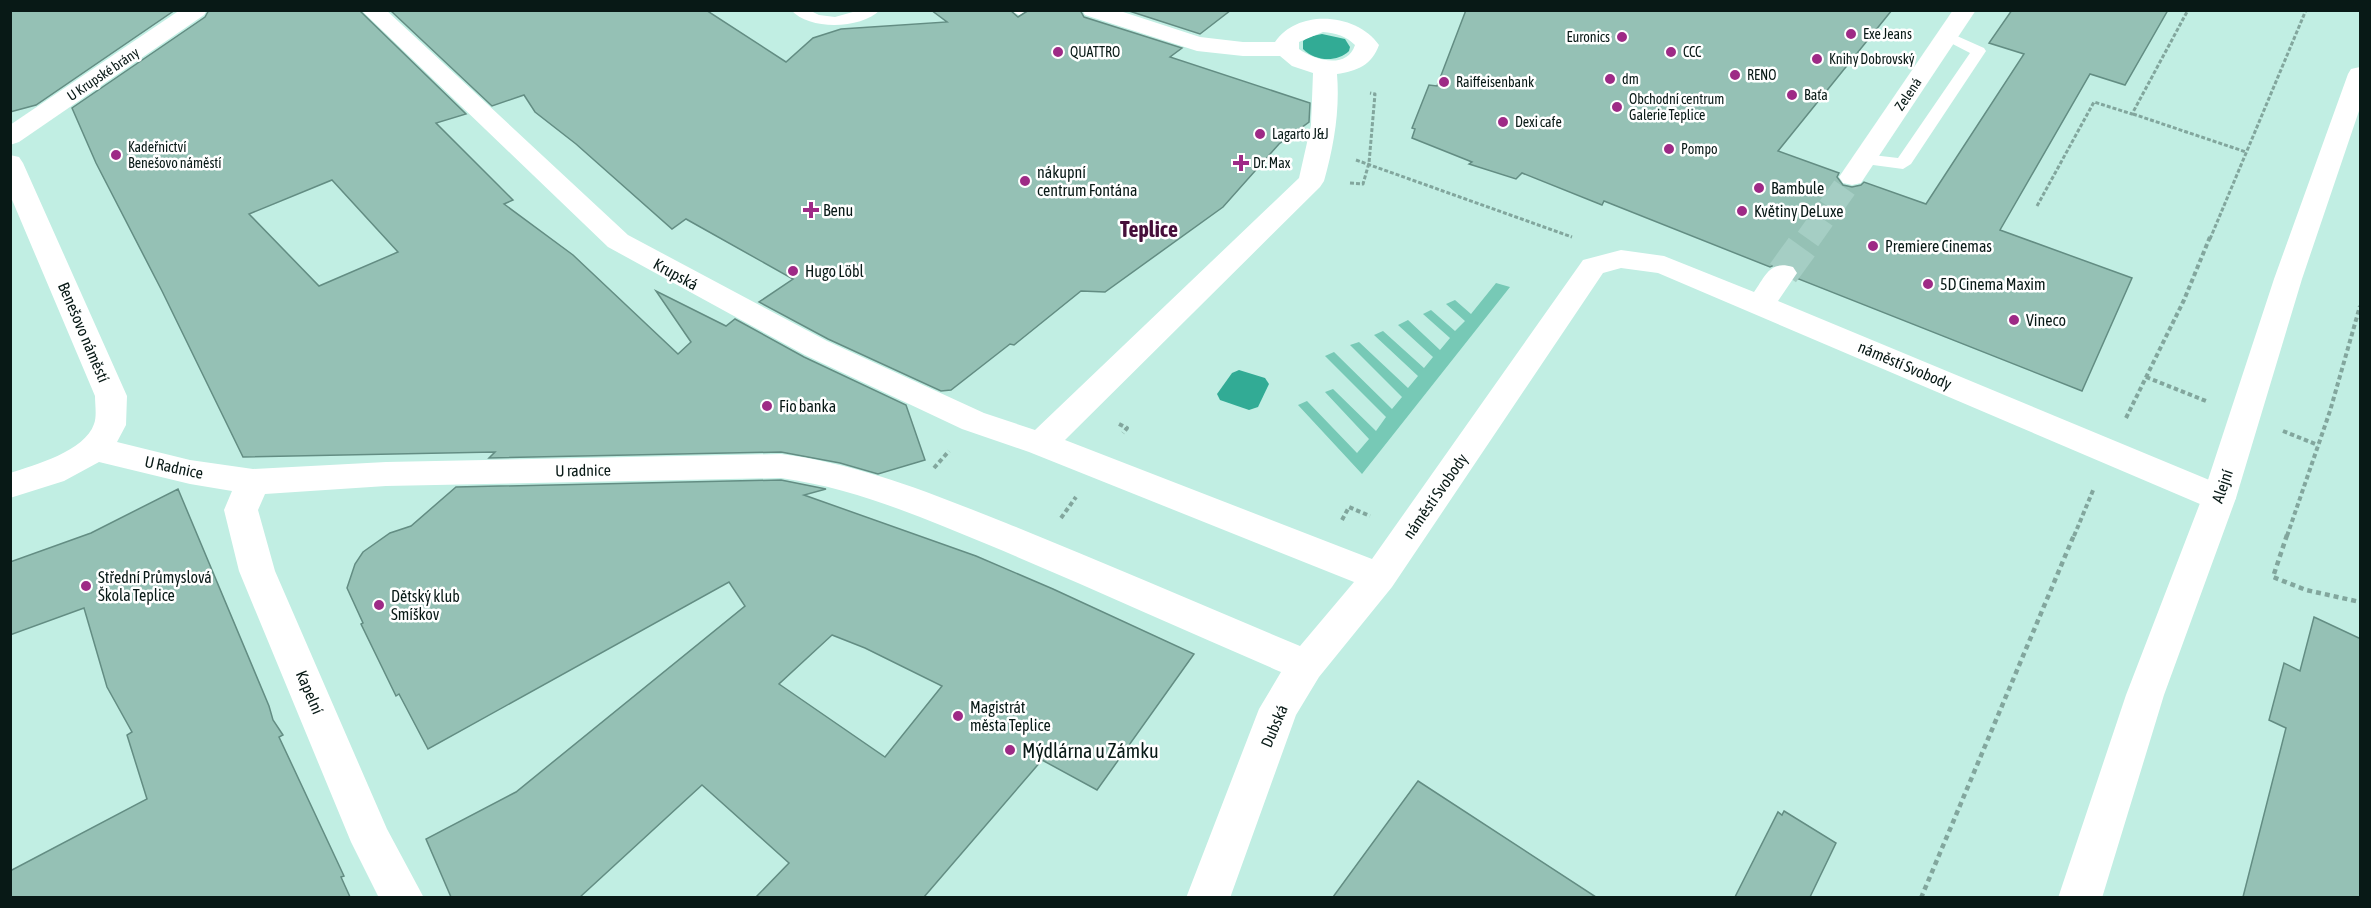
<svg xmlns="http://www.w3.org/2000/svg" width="2371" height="908" font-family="'Asap Condensed',sans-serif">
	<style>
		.green { fill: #77c9b6 }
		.water { fill: #32ab95 }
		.building { fill: #95c1b5; stroke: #638d83; stroke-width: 1.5; fill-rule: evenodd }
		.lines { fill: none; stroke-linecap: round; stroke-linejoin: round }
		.street-tunnel-far1 { stroke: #a5cec4; stroke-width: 25; stroke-dasharray: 25 13; stroke-linecap: butt }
		.street-tunnel { stroke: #a5cec4; stroke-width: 32; stroke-dasharray: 32 16; stroke-linecap: butt }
		.path-far2 { stroke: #82a69d; stroke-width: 3; stroke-dasharray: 4 2; stroke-linecap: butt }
		.path-far1 { stroke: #82a69d; stroke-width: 4; stroke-dasharray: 4.5 3; stroke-linecap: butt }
		.path { stroke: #82a69d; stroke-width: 4.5; stroke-dasharray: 5 4; stroke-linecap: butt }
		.lane { fill: #fff; fill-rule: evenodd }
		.street { fill: #fff; fill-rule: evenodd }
		.secondary { fill: #fff; fill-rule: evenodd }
		.poi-dot { fill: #9e2a86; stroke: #fff; stroke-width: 2 }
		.labels { text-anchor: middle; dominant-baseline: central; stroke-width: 5; stroke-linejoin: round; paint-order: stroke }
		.far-poi-label { font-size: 14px; fill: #081916; stroke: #fff; text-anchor: start }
		.far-street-label { font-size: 14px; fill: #081916; stroke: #fff }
		.poi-label { font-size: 16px; fill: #081916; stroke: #fff; text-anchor: start }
		.street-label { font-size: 16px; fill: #081916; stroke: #fff }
		.near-poi-label { font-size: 20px; fill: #081916; stroke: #fff; text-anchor: start }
		.district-label { font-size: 22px; font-weight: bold; fill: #460f3a; stroke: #fff }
	</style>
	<rect width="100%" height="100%" fill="#c1eee3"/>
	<!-- green -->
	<polygon class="green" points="1496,283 1510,287 1362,474 1298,405 1307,401 1357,453 1369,439 1325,392 1333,389 1376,431 1386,417 1325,356 1334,352 1392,409 1402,397 1350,345 1359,342 1408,388 1418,376 1374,335 1383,331 1424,368 1433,357 1398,325 1408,320 1440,350 1450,338 1423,314 1431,310 1455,331 1465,321 1446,304 1455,300 1471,314"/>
	<!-- water -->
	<g class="water">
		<path d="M1322,34L1345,39L1350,47L1349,51C1337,63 1314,61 1303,49V41L1308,37Z"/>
		<polygon points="1239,370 1265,378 1269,384 1258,407 1249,410 1220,400 1217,394 1232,373"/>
	</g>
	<!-- building -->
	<g class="building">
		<polygon points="10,10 175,10 36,105 10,112"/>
		<path d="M209,10H359L466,114L436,123L513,200L504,204L573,255L678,354L691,342L656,291L726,326L735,319L804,357L906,405L925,460L878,474L840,463L781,452L489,458L495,452L243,457L162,291L96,163L72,108L205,17ZM332,180L398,252L319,286L249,214Z"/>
		<polygon points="390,10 706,10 786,62 813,38 841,29 947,22 931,10 1010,10 1018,17 1029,10 1080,10 1084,17 1182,48 1170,57 1310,103 1309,122 1279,144 1223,207 1105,292 1081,291 1014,345 1010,344 951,390 941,391 828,339 759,302 793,279 686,219 672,229 576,144 535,112 524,95 492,106"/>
		<polygon points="1126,10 1231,10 1200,34"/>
		<polygon points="1466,10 1892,10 1778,151 1839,173 1837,177 1843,185 1852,187 1861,185 1864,182 1926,204 2024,54 1989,43 2012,10 2168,10 2125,85 2090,74 2000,230 2132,278 2082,391 1796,278 1799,273 1793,265 1779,263 1770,267 1604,201 1602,205 1522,173 1516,179 1469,164 1472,162 1412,138 1415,129 1412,128 1429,85 1437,86"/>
		<path d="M781,480L826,489L804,495L976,556L1053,589L1194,654L1097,790L1042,760L924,897H756L789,863L702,785L580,897H451L426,839L516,792L745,606L729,582L428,749L399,694L396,696L361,624L363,623L347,588L355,564L363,552L390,533L411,526L456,487ZM832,635L865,648L942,686L885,757L779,684Z"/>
		<polygon points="178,489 269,706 273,720 283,735 279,737 344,876 341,877 350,897 10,897 10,871 147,799 127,735 132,732 107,687 84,608 10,635 10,562 91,533"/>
		<polygon points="2314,617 2361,639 2361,897 2243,897 2286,728 2269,720 2284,663 2300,671"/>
		<polygon points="1418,781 1596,897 1333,897"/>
		<polygon points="1784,811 1836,843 1810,897 1735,897 1778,812 1782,815"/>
	</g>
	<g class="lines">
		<!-- street-tunnel-far1 -->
		<polyline class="street-tunnel-far1" points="1808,239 1852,177"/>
		<!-- street-tunnel -->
		<polyline class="street-tunnel" points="1783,273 1809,237"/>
		<!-- path-far2 -->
		<g class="path-far2">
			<polyline points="2133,114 2246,152"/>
			<polyline points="1356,160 1572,237"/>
			<polyline points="1350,183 1363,184 1369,163 1375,94 1370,93"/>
			<polyline points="2037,206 2094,102 2132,114 2188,10"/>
			<polyline points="2210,239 2306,10"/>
		</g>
		<!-- path-far1 -->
		<g class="path-far1">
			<polyline points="2146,377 2206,401"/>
			<polyline points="2126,418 2184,300 2210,237"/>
			<polyline points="1119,424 1127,428 1123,433"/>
			<polyline points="2283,431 2318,445"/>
			<polyline points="934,468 949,451"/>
			<polyline points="1061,518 1076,497"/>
			<polyline points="1342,520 1349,507 1370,516"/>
			<polyline points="2074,536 2094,488"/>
			<polyline points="2287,536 2330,411 2360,306"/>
		</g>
		<!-- path -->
		<g class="path">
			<polyline points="2287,535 2273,577 2306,590 2360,602"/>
			<polyline points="1921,898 2074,535"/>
		</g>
		<!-- lane -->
		<g class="lane">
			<path d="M791,10H809L819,15L835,17L860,10H880C861,29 810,31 791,10Z"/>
			<polygon points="1027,10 1019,15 1012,11 1012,10"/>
			<polygon points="1948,32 1984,48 1986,51 1911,164 1903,169 1858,163 1856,159 1858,155 1864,154 1898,158 1970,53 1943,39 1941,36 1943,33"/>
		</g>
		<!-- street -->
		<g class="street">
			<polygon points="180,10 207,10 204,15 19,142 10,145 10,125"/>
			<path d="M361,10H386L628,235L827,341L984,413L1035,430L1299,178L1311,125L1313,73L1292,66L1280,56H1243L1197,51L1085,15L1082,10H1117L1200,37L1243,42H1275C1298,8 1357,13 1379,45C1372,65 1357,71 1337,74C1340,110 1334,146 1324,181L1320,187L1065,440L1372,559L1583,260L1621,250L1664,256L1754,292C1766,275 1770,260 1793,267L1797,273L1778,301L2231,489L2236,498L2231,507L2219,511L2207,507L1658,273L1621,268L1603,273L1392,587L1319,677L1296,715L1230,898H1186L1259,709L1281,672C1184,630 1087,586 989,545C921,517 854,488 781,478L386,486L265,494L258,510L275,571L387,829L424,898H379L351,842L239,571L224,510L232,491L190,484L99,462L64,481L10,498V473C35,465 85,451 94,424C97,416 95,405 95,396L10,195V155L19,157L23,163L127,396L126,425L117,442L190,460L253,469L386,462L781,454C860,464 933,494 1006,523C1105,563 1202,605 1300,646L1354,582L1029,452L962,429L805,355L608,247ZM1323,32C1336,33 1346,36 1355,45C1347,70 1314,60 1299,49V42Z"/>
			<polygon points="1953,10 1976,10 1861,183 1852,185 1843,183 1839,177"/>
		</g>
		<!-- secondary -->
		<polygon class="secondary" points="2360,67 2360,108 2302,279 2236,498 2164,695 2102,898 2058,898 2126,695 2202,498 2274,279 2348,74 2351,69"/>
	</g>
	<!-- markers -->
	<g class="poi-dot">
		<circle cx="1851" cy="34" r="6"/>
		<circle cx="1622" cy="37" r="6"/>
		<circle cx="1058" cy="52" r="6"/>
		<circle cx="1671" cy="52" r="6"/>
		<circle cx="1817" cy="59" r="6"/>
		<circle cx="1735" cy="75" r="6"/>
		<circle cx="1610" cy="79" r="6"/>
		<circle cx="1444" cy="82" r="6"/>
		<circle cx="1792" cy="95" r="6"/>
		<circle cx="1617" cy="107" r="6"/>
		<circle cx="1503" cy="122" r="6"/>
		<circle cx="1260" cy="134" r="6"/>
		<circle cx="1669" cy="149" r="6"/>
		<circle cx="116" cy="155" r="6"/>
		<path d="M1238 154h6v6h6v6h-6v6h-6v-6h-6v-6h6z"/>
		<circle cx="1025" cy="181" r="6"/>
		<circle cx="1759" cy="188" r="6"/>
		<path d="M808 201h6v6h6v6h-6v6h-6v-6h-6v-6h6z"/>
		<circle cx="1742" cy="211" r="6"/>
		<circle cx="1873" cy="246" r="6"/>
		<circle cx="793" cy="271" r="6"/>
		<circle cx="1928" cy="284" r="6"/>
		<circle cx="2014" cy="320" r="6"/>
		<circle cx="767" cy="406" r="6"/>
		<circle cx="86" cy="586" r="6"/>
		<circle cx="379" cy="605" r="6"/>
		<circle cx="958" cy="716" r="6"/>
		<circle cx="1010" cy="750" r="6"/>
	</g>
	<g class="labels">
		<!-- far-poi labels -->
		<g class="far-poi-label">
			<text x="1863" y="34">Exe Jeans</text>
			<text x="1610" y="37" text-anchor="end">Euronics</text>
			<text x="1070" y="52">QUATTRO</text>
			<text x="1683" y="52">CCC</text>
			<text x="1829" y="59">Knihy Dobrovský</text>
			<text x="1747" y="75">RENO</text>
			<text x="1622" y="79">dm</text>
			<text x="1456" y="82">Raiffeisenbank</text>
			<text x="1804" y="95">Baťa</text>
			<text x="1629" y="99">Obchodní centrum<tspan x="1629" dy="16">Galerie Teplice</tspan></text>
			<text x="1515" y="122">Dexi cafe</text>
			<text x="1272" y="134">Lagarto J&amp;J</text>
			<text x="128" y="147">Kadeřnictví<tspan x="128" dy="16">Benešovo náměstí</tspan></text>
			<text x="1681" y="149">Pompo</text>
			<text x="1253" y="163">Dr. Max</text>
		</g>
		<!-- far-street labels -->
		<g class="far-street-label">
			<text transform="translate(103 74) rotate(-34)">U Krupské brány</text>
			<text transform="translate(1908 94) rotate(-56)">Zelená</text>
		</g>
		<!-- poi labels -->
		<g class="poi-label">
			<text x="1037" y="172">nákupní<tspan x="1037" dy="18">centrum Fontána</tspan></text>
			<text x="1771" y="188">Bambule</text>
			<text x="823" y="210">Benu</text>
			<text x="1754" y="211">Květiny DeLuxe</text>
			<text x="1885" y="246">Premiere Cinemas</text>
			<text x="805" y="271">Hugo Löbl</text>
			<text x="1940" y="284">5D Cinema Maxim</text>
			<text x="2026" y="320">Vineco</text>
			<text x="779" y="406">Fio banka</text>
			<text x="98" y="577">Střední Průmyslová<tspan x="98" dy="18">Škola Teplice</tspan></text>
			<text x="391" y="596">Dětský klub<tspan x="391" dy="18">Smíškov</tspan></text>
			<text x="970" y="707">Magistrát<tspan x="970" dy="18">města Teplice</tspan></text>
		</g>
		<!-- street labels -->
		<g class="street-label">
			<text transform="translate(676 274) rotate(29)">Krupská</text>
			<text transform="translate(84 332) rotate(67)">Benešovo náměstí</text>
			<text transform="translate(1905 365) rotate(23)">náměstí Svobody</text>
			<text transform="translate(174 467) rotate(12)">U Radnice</text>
			<text transform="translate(583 470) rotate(-1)">U radnice</text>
			<text transform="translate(2222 486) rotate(-71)">Alejní</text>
			<text transform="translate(1435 496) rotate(-55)">náměstí Svobody</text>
			<text transform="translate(310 692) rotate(67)">Kapelní</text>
			<text transform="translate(1274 726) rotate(-67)">Dubská</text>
		</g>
		<!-- near-poi labels -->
		<g class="near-poi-label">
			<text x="1022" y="750">Mýdlárna u Zámku</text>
		</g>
		<!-- district labels -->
		<g class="district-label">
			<text x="1149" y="229">Teplice</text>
		</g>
	</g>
	<!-- border -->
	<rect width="2371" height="908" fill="none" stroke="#081916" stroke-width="24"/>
</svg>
